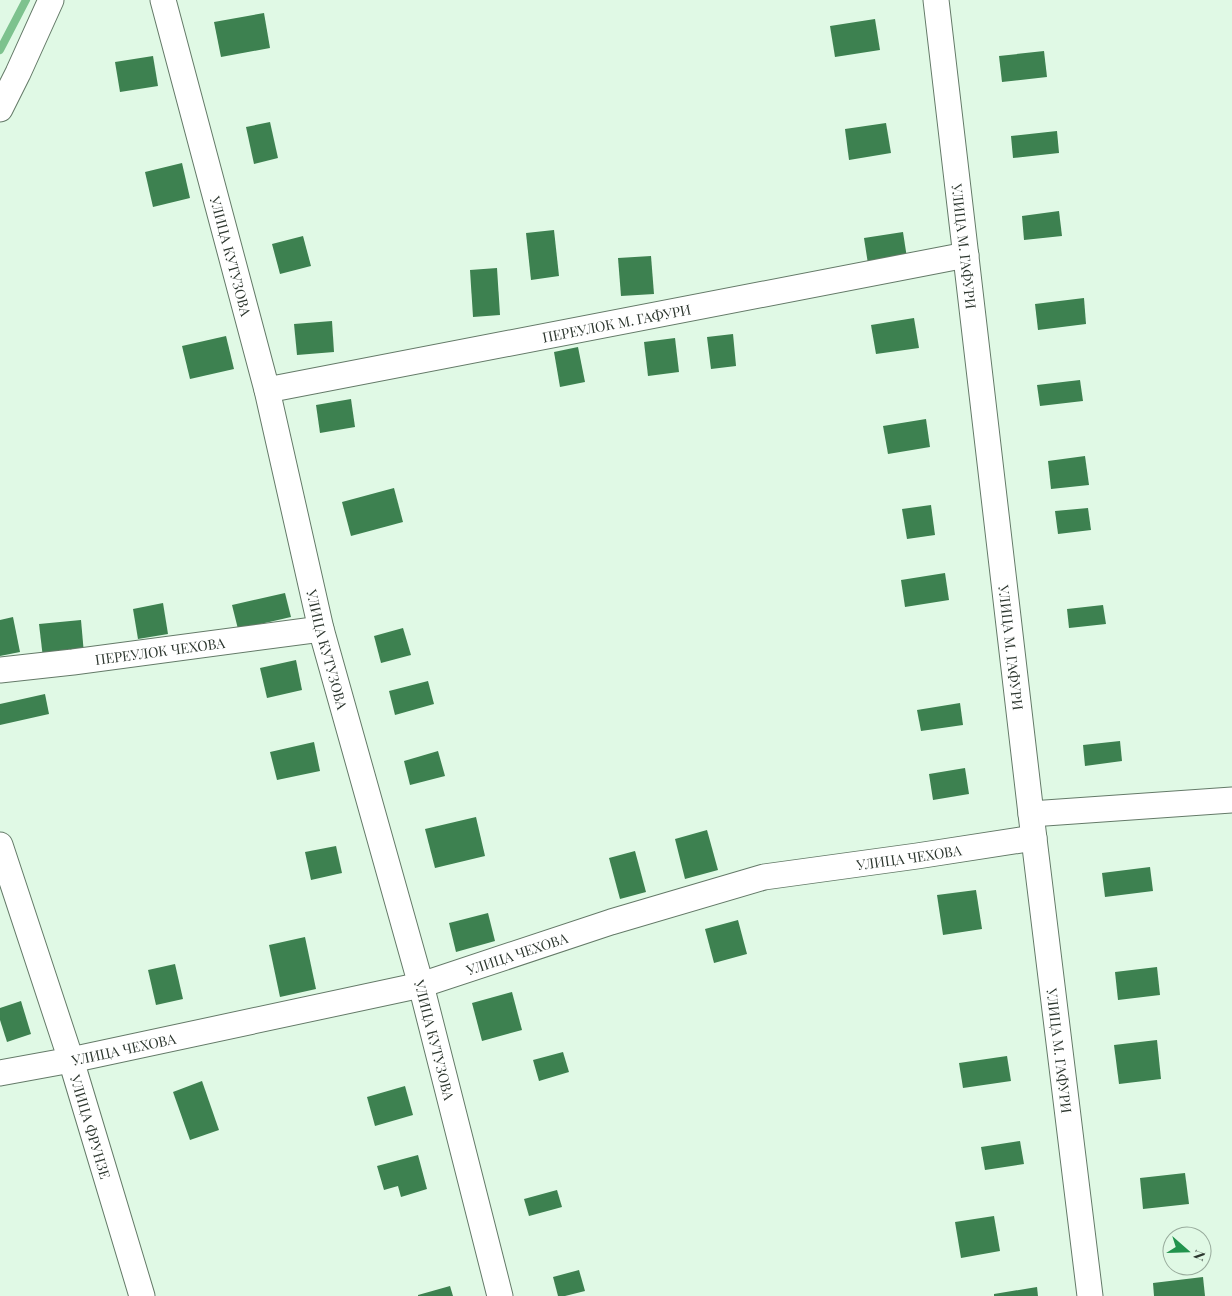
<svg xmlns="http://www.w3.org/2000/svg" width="1232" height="1296" font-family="'Playfair Display',serif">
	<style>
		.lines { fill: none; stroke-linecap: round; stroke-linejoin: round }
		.stream { stroke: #7dc28e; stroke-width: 8 }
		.building { fill: #3d8150 }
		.minor-casing { stroke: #647a68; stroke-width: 27 }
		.minor { stroke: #fff; stroke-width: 25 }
		.labels { text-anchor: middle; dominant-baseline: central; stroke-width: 5; stroke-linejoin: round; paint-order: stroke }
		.street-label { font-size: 14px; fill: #2c362e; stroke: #e0f9e5 }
	</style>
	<rect width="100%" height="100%" fill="#e0f9e5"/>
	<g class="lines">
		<!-- stream -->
		<polyline class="stream" points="0,50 26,0"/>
	</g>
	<!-- building -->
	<g class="building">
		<polygon points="264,13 270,48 221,57 214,22"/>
		<polygon points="875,19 880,50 835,57 830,26"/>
		<polygon points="1044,51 1047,77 1002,82 999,56"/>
		<polygon points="153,56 158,86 120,92 115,62"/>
		<polygon points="270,122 278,158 254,164 246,127"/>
		<polygon points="886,123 891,153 849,160 845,129"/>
		<polygon points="1057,131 1059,153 1013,158 1011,136"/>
		<polygon points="182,163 190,198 153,207 145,172"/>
		<polygon points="1059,211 1062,236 1024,240 1022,216"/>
		<polygon points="554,230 559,276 531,280 526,233"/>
		<polygon points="903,232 907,258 868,264 864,238"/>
		<polygon points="303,236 311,266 280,274 272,244"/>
		<polygon points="651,256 654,294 621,296 618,258"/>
		<polygon points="497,268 500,315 473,317 470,270"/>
		<polygon points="1084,298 1086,324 1038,330 1035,304"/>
		<polygon points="914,318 919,348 876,354 871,325"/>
		<polygon points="332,321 334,352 297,355 294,324"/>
		<polygon points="733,334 736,366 711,369 707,337"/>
		<polygon points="226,336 234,369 190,379 182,346"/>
		<polygon points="675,338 679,372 648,376 644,342"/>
		<polygon points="578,347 585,382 560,387 554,352"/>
		<polygon points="1080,380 1083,401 1040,406 1037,385"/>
		<polygon points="351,399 355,427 320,433 316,405"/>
		<polygon points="926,419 930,447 888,454 883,426"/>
		<polygon points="1085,456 1089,485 1051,489 1048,461"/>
		<polygon points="394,488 403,522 351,536 342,502"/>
		<polygon points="931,505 935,535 907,539 902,509"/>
		<polygon points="1088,508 1091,530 1058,534 1055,511"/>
		<polygon points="945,573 949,600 905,607 901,580"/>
		<polygon points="285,593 291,617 238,629 232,605"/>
		<polygon points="163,603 168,634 138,639 133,609"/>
		<polygon points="1103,605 1106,624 1069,628 1067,609"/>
		<polygon points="13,617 20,652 0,656 0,620"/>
		<polygon points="81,620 84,654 43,658 39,624"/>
		<polygon points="403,628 411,655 381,663 374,636"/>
		<polygon points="296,660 302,690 267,698 260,668"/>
		<polygon points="428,681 434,704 395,715 389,691"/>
		<polygon points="45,694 49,714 0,725 0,704"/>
		<polygon points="960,703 963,725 921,731 917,710"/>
		<polygon points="1120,741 1122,761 1085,766 1083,745"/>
		<polygon points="314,742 320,771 277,780 270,752"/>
		<polygon points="438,751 445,776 410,785 404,761"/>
		<polygon points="965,768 969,794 933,800 929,774"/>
		<polygon points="476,817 485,856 435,868 425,829"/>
		<polygon points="707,830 718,870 685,879 675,839"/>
		<polygon points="336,846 342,873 311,880 305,852"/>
		<polygon points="635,851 646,892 620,899 609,858"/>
		<polygon points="1150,867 1153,891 1105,897 1102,873"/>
		<polygon points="976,890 982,929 943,935 937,895"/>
		<polygon points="488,913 495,941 456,952 449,923"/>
		<polygon points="738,920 747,954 714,963 705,929"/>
		<polygon points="305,937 316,989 280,997 269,945"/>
		<polygon points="175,964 183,999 156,1005 148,970"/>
		<polygon points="1157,967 1160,995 1118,1000 1115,972"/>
		<polygon points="512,992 522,1030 482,1041 472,1003"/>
		<polygon points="21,1001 31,1034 7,1042 0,1020 0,1008"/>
		<polygon points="1157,1040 1161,1079 1119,1084 1114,1045"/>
		<polygon points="563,1052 569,1072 539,1081 533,1060"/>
		<polygon points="1007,1056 1011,1081 963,1088 959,1063"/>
		<polygon points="202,1081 219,1130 190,1140 173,1092"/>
		<polygon points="405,1086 413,1115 375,1126 367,1097"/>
		<polygon points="1020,1141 1024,1164 985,1170 981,1147"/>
		<polygon points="418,1155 427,1189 401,1197 398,1186 384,1190 377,1166"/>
		<polygon points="1185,1173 1189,1204 1143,1209 1140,1178"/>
		<polygon points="557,1190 562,1207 529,1216 524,1199"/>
		<polygon points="994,1216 1000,1251 961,1258 955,1222"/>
		<polygon points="579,1270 585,1291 565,1296 558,1296 553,1277"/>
		<polygon points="1203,1277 1205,1296 1154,1296 1153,1283"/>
		<polygon points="450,1286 453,1296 418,1296 418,1295"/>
		<polygon points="1037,1287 1038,1296 994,1296 994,1294"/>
	</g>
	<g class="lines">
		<!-- minor casing -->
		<g class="minor-casing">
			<g id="minor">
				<path id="s1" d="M163,0L267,390L321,629L421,985L500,1296"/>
				<path id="s2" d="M936,0L1031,814L1090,1296"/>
				<polyline points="0,109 18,73 51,0"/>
				<path id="s3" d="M267,390L966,255"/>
				<path id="s4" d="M0,670L73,662L321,629"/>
				<polyline points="1031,814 1232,800"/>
				<path id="s5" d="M0,845L71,1060L142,1296"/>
				<path id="s6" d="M0,1073L71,1060L421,985L611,922L764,877L917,856L1034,838"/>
			</g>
		</g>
		<!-- minor -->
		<use href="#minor" class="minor"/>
	</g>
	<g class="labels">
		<!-- street labels -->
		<g class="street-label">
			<text stroke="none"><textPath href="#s2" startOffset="248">УЛИЦА М. ГАФУРИ</textPath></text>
			<text stroke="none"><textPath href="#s1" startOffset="265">УЛИЦА КУТУЗОВА</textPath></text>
			<text stroke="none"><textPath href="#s3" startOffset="356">ПЕРЕУЛОК М. ГАФУРИ</textPath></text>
			<text stroke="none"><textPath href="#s2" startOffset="652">УЛИЦА М. ГАФУРИ</textPath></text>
			<text stroke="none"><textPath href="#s1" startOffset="670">УЛИЦА КУТУЗОВА</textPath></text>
			<text stroke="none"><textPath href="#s4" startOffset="161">ПЕРЕУЛОК ЧЕХОВА</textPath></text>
			<text stroke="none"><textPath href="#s6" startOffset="936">УЛИЦА ЧЕХОВА</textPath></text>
			<text stroke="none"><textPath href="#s6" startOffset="531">УЛИЦА ЧЕХОВА</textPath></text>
			<text stroke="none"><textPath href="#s1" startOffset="1075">УЛИЦА КУТУЗОВА</textPath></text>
			<text stroke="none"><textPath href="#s6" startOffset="126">УЛИЦА ЧЕХОВА</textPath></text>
			<text stroke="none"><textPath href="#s2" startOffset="1058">УЛИЦА М. ГАФУРИ</textPath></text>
			<text stroke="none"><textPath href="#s5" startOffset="296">УЛИЦА ФРУНЗЕ</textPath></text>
		</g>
	</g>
	<!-- north arrow -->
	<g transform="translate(1187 1251) rotate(110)"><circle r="24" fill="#e0f9e5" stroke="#98ab9c"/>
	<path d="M0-4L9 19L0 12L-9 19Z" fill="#21934d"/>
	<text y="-8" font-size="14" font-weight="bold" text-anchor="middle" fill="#2c362e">N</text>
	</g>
</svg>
